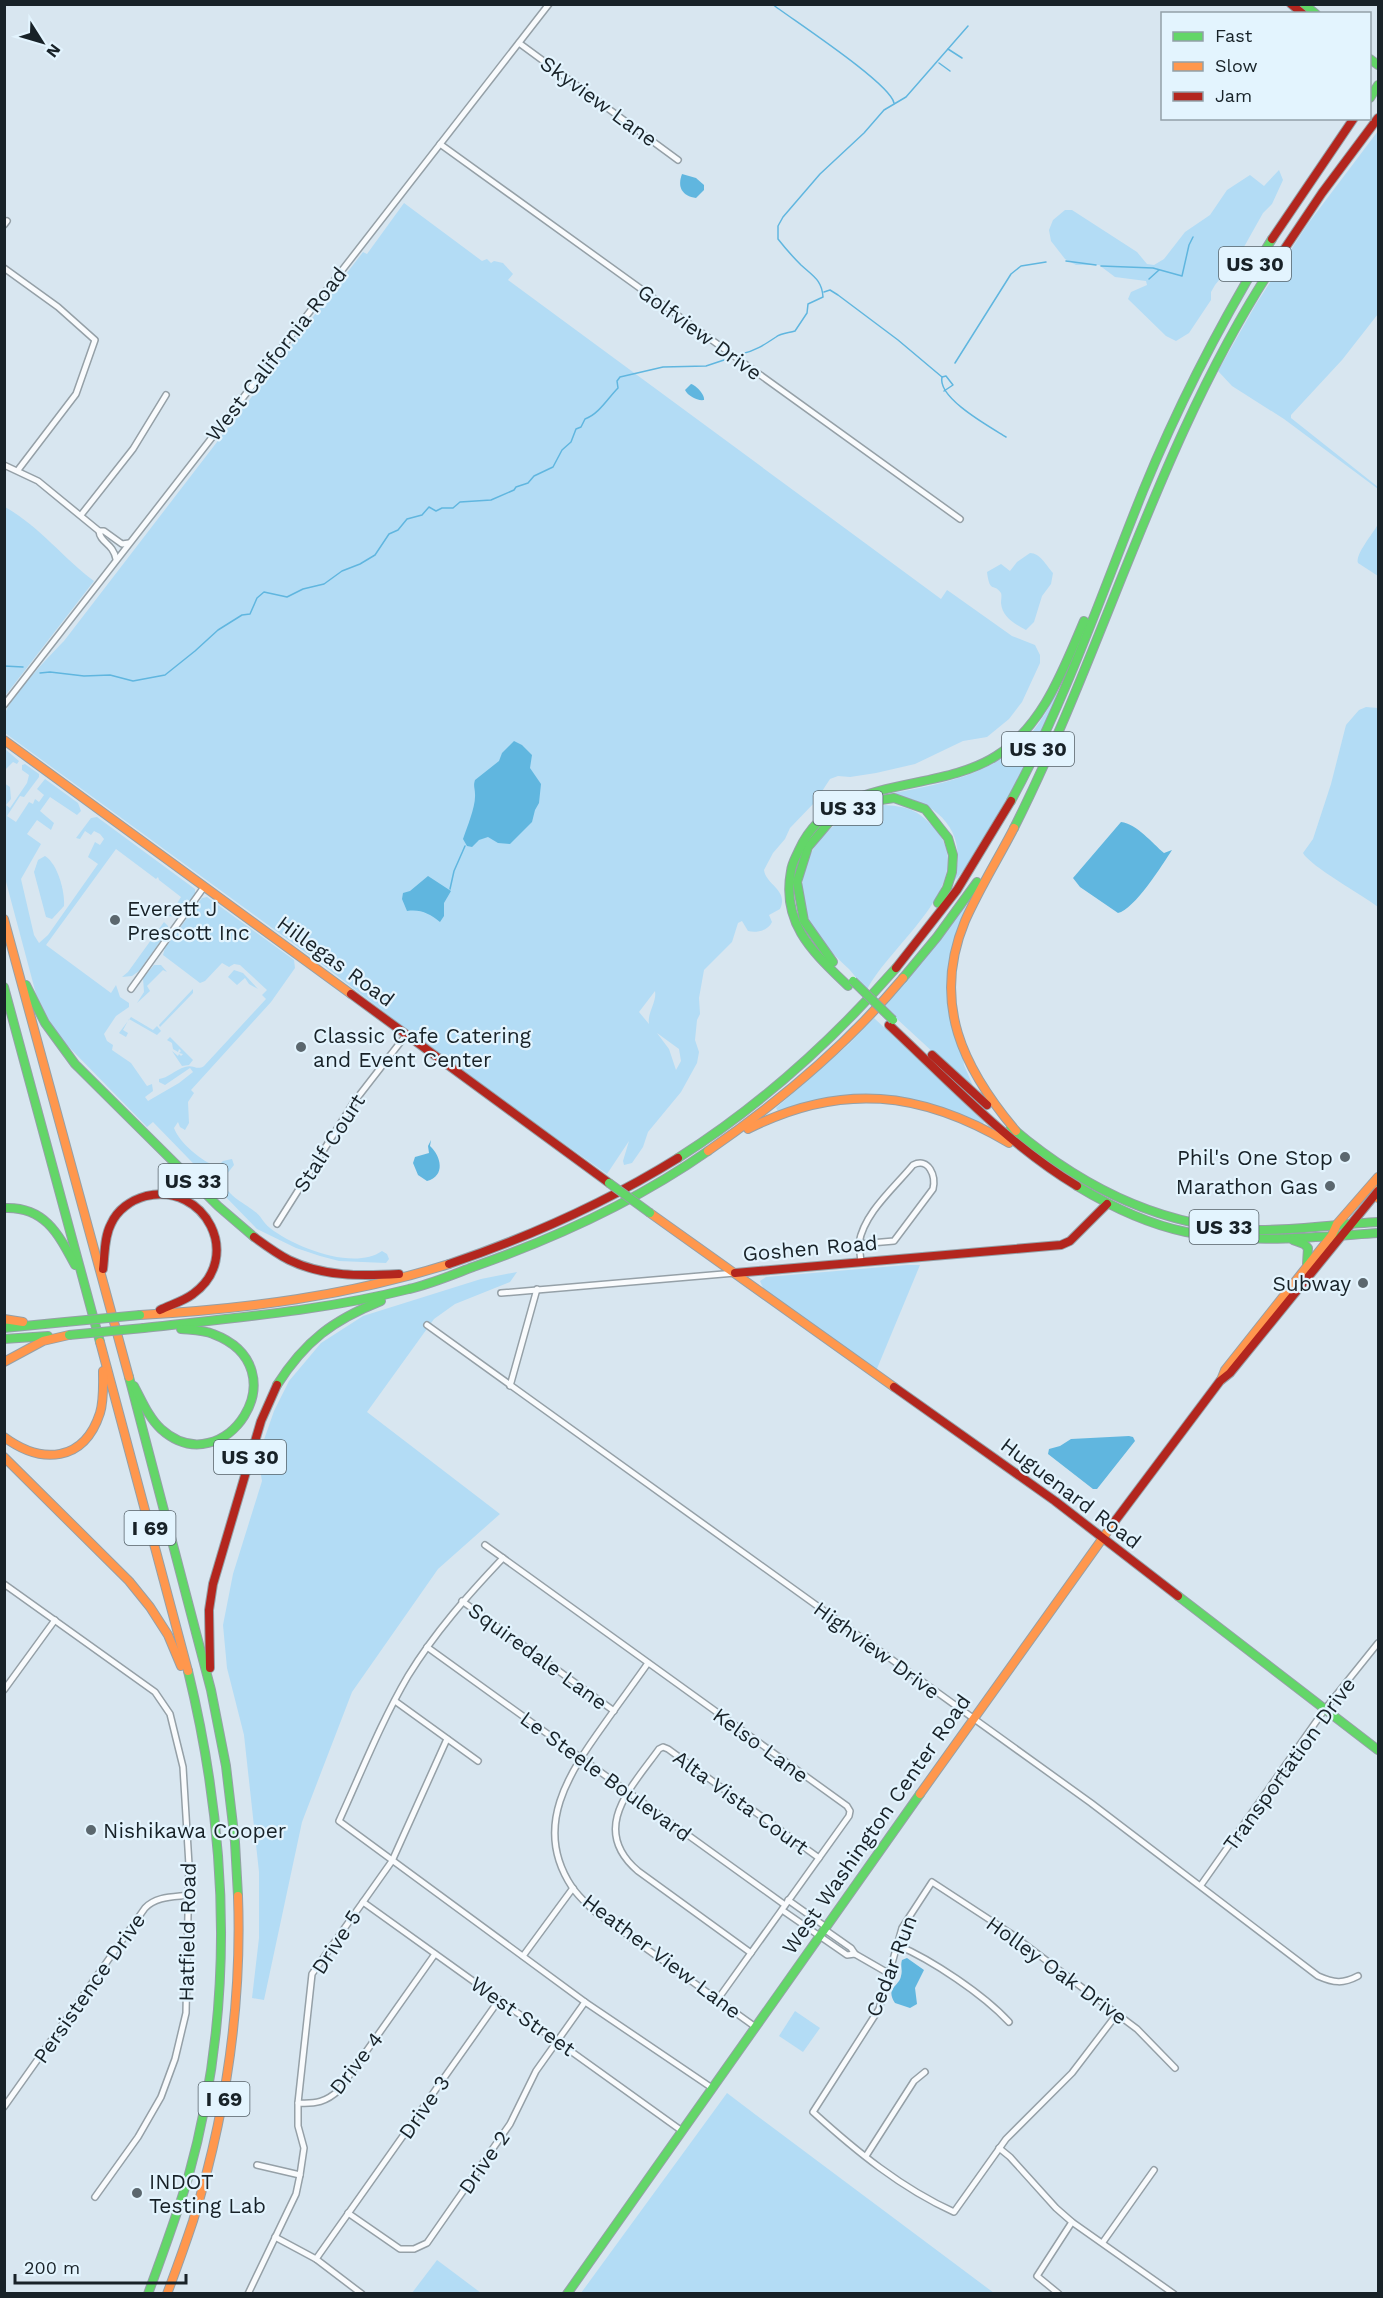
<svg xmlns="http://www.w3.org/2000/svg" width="1383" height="2298" font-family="'Work Sans',sans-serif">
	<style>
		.green { fill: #b3dcf5; fill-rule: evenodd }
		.water { fill: #60b6df }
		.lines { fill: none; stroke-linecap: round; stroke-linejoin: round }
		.stream { stroke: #60b6df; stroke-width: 1.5 }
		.street-casing { stroke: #95a0a7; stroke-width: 8 }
		.fast-casing { stroke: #95a0a7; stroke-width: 10 }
		.slow-casing { stroke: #95a0a7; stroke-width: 10 }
		.jam-casing { stroke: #95a0a7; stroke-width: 10 }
		.street { stroke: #f9fbfd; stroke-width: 5 }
		.fast { stroke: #63d668; stroke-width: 8 }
		.slow { stroke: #ff974d; stroke-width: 8 }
		.jam { stroke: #b3261e; stroke-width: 8 }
		.fast-bridge-casing { stroke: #95a0a7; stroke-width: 10; stroke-linecap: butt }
		.fast-bridge { stroke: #63d668; stroke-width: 8 }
		.poi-dot { fill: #5b676e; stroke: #e3f4fe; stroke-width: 2 }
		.labels { text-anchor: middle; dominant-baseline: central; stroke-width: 4.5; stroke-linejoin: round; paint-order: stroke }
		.shield { fill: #e3f4fe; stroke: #556168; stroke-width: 1.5 }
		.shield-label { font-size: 20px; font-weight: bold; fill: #182228 }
		.street-label { font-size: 21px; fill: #182228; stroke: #e3f4fe }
		.poi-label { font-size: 21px; fill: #182228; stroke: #e3f4fe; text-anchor: start }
	</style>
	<rect width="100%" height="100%" fill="#d8e6f0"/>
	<!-- green -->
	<g class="green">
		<polygon points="1378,131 1378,314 1342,360 1291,415 1291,418 1378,487 1378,489 1284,419 1232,386 1218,371 1256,304 1307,225"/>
		<polygon points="1279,170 1283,180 1272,204 1263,213 1240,254 1215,285 1211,292 1211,300 1189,333 1176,341 1166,336 1128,299 1131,292 1147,285 1146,281 1115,277 1099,265 1076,265 1065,259 1051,241 1049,230 1053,220 1065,210 1072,210 1137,252 1147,264 1154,265 1164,259 1185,232 1210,215 1227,190 1250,175 1264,186"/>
		<path d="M404,203L482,261L487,259L491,263L494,261L503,263L513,274L508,280L941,599L947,590L950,592L1012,636L1035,645L1040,655V663L1022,702L1009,719L987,737L963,741L915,764L876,773L850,777L838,776L830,779L815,802L790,828L785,839L773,853L764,870C766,885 789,890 780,909L769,915L772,922C768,931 756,933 748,931L742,921L738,923L732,942L704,970L699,998L700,1014L697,1020L695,1040L699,1052L697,1063L681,1092L648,1132L643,1147L632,1163L624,1165L623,1161L629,1141L607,1174L458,1069L327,968L5,733C5,728 3,720 5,714C9,698 51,654 64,641L363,252L367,254ZM655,991C657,1002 647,1013 649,1024L639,1012ZM657,1033L679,1049L681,1061L676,1070L669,1049Z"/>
		<path d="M5,507C39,526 63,558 94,581L5,696Z"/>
		<path d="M1378,524V576L1358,563C1355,554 1373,534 1378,524Z"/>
		<path d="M1030,553C1040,553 1046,565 1053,573L1051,584L1042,596L1034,622L1026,630C1015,624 1002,617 1001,603C1001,600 1002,596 1001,593C994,582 990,595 987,572L1001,564L1010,571L1017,562Z"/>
		<path d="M1058,688C1055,715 974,866 953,882C971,832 936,799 888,794C964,780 1025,768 1058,688Z"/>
		<path d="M1366,707L1378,708V907C1364,896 1310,866 1303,853L1313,839L1331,784L1346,725L1359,710Z"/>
		<polygon points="5,749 19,761 17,764 13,762 5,770"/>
		<path d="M25,764L39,774V777L24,797L20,796L7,816L16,822L29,802L33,804L35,799L39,802L44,795L37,789L45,779L78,803L81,811L77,815L50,797L40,811L54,823L51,830L37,820L27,834L41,844L21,879L34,935L39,943L48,935L98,864L88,857L95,842L100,845L104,839L100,834L94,831L91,835L85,831L80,839L76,838L91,818L97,817L195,889V894L180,915L176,917L169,916L181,897L159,880L158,877L156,879L116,849L46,945L111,993L116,985L120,997L129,1003V1007L116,1016L104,1034L107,1041L113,1045L112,1050L131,1063L147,1086L152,1084L153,1091L145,1097L148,1101L179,1083L193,1072L190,1068L165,1085L159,1082V1079C168,1078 175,1070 185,1067C193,1064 197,1071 204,1066L266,999L262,995L267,990L240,965L234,964L229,967L222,963L205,981L200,983L163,955L165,948L202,898L207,897L294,960L295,968L271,1002L191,1090L194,1093L188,1102L189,1123L185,1130L180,1127L178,1122L174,1128C180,1144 202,1161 217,1167L223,1161L232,1159L234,1165L223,1179C225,1195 243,1202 254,1211C261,1215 263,1223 270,1228C294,1247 354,1271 382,1251L387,1254L389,1259L386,1263L339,1261L320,1256L296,1248L257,1229L153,1122L147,1127L65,1043L53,1028L36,994L5,878L4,783L10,787L11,799L6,805L10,808L27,783L29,775L22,770V765Z"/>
		<path d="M885,805C911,807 919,811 936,830C980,883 888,946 867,990C860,983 855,976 849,969C833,954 818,940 809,920C785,864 829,811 885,805Z"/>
		<path d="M45,856C58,864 65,892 64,906L52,919L46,917L34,872L38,860Z"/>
		<polygon points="966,905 950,965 964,1065 973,1086 960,1077 884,1007"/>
		<polygon points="164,922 168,926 168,931 139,971 132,976 122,977 128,972"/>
		<polygon points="154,965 161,965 167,972 163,970 147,986 150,991 137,1003 144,992 143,978"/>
		<polygon points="234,970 243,973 258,989 249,984 245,978 237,985 228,977"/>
		<polygon points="193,989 193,993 160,1027 159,1025"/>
		<polygon points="131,1017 153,1030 157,1026 161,1031 157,1035 129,1019 123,1030 128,1033 126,1037 119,1033"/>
		<polygon points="874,1018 984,1122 983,1124 892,1097 778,1111 776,1108 848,1045"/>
		<polygon points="170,1037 193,1060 189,1065 182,1066 172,1051 178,1056 179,1054 181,1056 183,1054 179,1053 181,1051 179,1049 178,1052 173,1049 172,1043 167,1040"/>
		<polygon points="907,1265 920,1265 876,1371 764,1290 760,1281 766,1277"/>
		<polygon points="517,1272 510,1282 455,1304 434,1319 367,1412 500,1514 438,1569 352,1692 302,1822 264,2000 252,1998 259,1938 259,1872 244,1735 227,1668 223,1625 233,1574 262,1481 258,1457 274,1411 289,1381 321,1343 363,1316 481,1279"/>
		<polygon points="795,2011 820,2028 803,2052 779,2036"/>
		<polygon points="727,2093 756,2115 994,2293 581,2293"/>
		<polygon points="437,2260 481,2293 412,2293"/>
	</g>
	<!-- water -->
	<g class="water">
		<path d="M682,174L696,178L704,185V190L696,198C682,196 677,187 682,174Z"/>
		<path d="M691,384C696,385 705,395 704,400C697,401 688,396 685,390Z"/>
		<path d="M514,741L522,745L532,755L530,768L541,784L539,803L535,810L532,822L510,844L498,843L488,837L479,840L472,847L467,846L463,839C467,827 476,806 475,794C475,788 473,786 475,780L499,761L502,753Z"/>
		<path d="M1121,822C1137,824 1152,843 1164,853L1172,850C1163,864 1134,910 1118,913L1080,887L1073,878Z"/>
		<path d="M428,876L451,891L444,903V916L440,922C430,914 421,909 407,911L402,899L403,893L410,891Z"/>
		<path d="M431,1140L430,1146C441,1156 446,1176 427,1181L418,1175L413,1163L415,1157L429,1153L428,1146Z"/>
		<polygon points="1129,1436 1133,1437 1135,1441 1097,1489 1093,1489 1048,1454 1049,1449 1060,1446 1071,1439"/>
		<path d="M907,1958L924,1970L915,1988L917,2004L910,2008L895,2003C885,1987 899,1987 901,1976C903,1970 900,1966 902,1960Z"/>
	</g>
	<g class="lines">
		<!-- stream -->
		<g class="stream">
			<path d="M772,4C793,20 890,83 894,103"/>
			<polyline points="948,49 962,58"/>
			<polyline points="939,63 950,71"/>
			<polyline points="1066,261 1096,265"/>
			<polyline points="1101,266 1153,268 1182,276 1189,245 1193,237"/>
			<polyline points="1149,279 1159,270"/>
			<polyline points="824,292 830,290 838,295 898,340 942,377 946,376 953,385 944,391"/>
			<path d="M741,354C755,351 764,345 776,337C781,333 788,333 795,331L807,313L808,304L823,297C822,280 813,276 801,265C793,257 785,248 778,239V226L783,217L820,174L864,133L884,110L906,97L968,26"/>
			<polyline points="955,363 1011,274 1021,266 1046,262"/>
			<path d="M942,377C937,398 990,427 1006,437"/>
			<polyline points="4,666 23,667"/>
			<path d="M40,673L50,672L84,676L110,675L133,681L165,675L195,651L218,630L242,615L250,614L257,598L264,592L287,597L303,589L324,584L342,571L360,564L375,555L389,534L398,530L407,519L422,515L429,507L436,511L442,508H453L460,502L491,500L514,490L516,487L528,483L534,476L553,467L562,450L571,442L576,429L581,427L585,419C599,414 608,398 618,388L617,381L620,377L663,367L706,366L724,360"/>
			<polyline points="450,889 454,871 465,846"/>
		</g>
		<!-- street casing -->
		<g class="street-casing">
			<g id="street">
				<polyline points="519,43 678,160"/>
				<polyline points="440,144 960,519"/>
				<polyline points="4,225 7,221"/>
				<polyline points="4,268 58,307 95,340 76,394 18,470"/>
				<polyline points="4,465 38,481 99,531 104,531 122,544 129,543"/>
				<polyline points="81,515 133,449 166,395"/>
				<path d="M99,531C100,543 113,543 116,559"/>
				<polyline points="4,705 549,4"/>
				<polyline points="131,989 204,887"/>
				<polyline points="277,1224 354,1102 406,1035"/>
				<path d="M859,1244L894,1241L933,1189C936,1176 929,1157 913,1165C894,1188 864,1213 859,1243V1244L861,1262"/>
				<polyline points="501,1293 735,1273"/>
				<path d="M427,1325L1091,1803L1318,1976C1334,1983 1343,1984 1358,1976"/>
				<polyline points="510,1386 537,1289"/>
				<polyline points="485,1545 847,1806 850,1811 849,1816 718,1999"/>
				<path d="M503,1558C468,1595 435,1632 408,1676C381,1722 361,1773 339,1821L585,2002L712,2088"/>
				<polyline points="4,1584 155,1692 170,1714 183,1767 189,1865 186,2013 175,2059 161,2097 138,2137 95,2197"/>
				<polyline points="462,1601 614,1711"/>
				<polyline points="427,1647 785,1905"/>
				<path d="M648,1663C634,1683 619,1703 605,1723C569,1773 532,1827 572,1887C578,1896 587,1904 594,1911L754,2026"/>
				<polyline points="4,1690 55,1620"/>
				<polyline points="395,1701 478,1761"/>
				<polyline points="1201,1885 1325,1709 1378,1643"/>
				<polyline points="788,1900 826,1927"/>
				<polyline points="363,1902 682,2131"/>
				<polyline points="782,1910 847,1955 855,1954"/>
				<polyline points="824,1929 851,1948 855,1954 888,1973"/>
				<path d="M897,1945C932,1960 983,1994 1009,2022"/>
				<path d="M751,1953L638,1871C589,1829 631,1788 659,1749L663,1747L668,1749L819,1858"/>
				<polyline points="523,1956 573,1888"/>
				<path d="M1117,2014L1072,2073L1006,2139L954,2212C901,2188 856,2151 813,2112L879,2009L902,1928L932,1882L1010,1933L1117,2014L1137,2029L1175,2068"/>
				<path d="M298,2103C316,2104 326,2102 339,2090L435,1954"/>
				<path d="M4,2107L145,1908C156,1896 174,1897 189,1895"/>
				<polyline points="999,2148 1010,2157 1056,2208 1072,2222 1174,2294"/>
				<polyline points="866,2156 914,2081 925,2072"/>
				<polyline points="257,2165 300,2175"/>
				<polyline points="348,2213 400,2249 414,2249 427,2243 510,2124 536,2071 585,2002"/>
				<polyline points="275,2237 316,2259 362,2294"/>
				<polyline points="1103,2242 1154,2170"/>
				<polyline points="316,2259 499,2000"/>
				<polyline points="248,2294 296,2194 300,2175 304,2148 298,2126 298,2103 312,1974 392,1861 447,1739"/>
				<polyline points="1059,2294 1037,2276 1072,2222"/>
			</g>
		</g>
		<!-- fast casing -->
		<g class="fast-casing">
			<g id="fast">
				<polyline points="1304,4 1316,14"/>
				<polyline points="1370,59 1378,65"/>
				<polyline points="1370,98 1378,85"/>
				<path d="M1011,801C1065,702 1101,595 1143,491C1179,403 1222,320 1272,239"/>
				<path d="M1014,828C1107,643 1159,440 1273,266"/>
				<polyline points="833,962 804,921 797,882 808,847 831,820 861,803 894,798 925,809 948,838 953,855 952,872 947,888 938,903"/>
				<polyline points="903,978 937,937 977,882"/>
				<polyline points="26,985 45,1023 75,1064 218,1206 254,1237"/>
				<path d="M848,986C813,952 781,924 791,871C792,863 796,857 799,850C833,773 935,795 996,756C1043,726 1063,670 1084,621"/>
				<polyline points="4,987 100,1342"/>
				<path d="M1011,1127C1081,1187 1165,1229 1259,1230C1299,1230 1338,1224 1378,1222"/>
				<path d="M678,1158C760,1106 832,1041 896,968"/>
				<path d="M1077,1186C1110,1206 1147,1224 1186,1232C1249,1244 1315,1237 1378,1233"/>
				<path d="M4,1208C44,1206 58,1233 75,1265"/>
				<polyline points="1293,1240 1304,1244 1308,1248 1307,1264"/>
				<polyline points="4,1328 65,1322"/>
				<path d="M144,1328C232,1318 322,1311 409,1289C431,1284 452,1275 473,1267C556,1238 635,1202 708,1151"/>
				<polyline points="4,1339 48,1336"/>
				<polyline points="129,1377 211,1690 226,1766 235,1842 238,1896"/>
				<path d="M277,1385C305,1341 333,1320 381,1301"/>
				<path d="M134,1386C142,1401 149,1418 161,1429C224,1486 303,1368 213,1334C204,1330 191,1330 181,1329"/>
				<polyline points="1178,1596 1378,1750"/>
				<path d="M148,2294C162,2256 176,2218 188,2178C235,2010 229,1839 188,1671"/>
				<polyline points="567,2294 920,1794"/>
			</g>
		</g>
		<!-- slow casing -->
		<g class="slow-casing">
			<g id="slow">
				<polyline points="4,740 351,994"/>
				<path d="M1014,828C998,859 979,889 965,921C931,1003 963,1068 1016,1131"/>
				<polyline points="4,919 129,1377"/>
				<path d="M748,1129C841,1082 921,1091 1009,1143"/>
				<path d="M708,1151C779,1102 847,1045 903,978"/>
				<polyline points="1378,1190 1378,1198"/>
				<polyline points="650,1213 894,1387"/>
				<path d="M140,1315C246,1309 348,1296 449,1264"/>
				<polyline points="4,1319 23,1322"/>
				<polyline points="100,1342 188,1671"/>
				<polyline points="4,1362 43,1341 69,1335"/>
				<polyline points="1221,1380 1225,1370 1332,1235 1337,1224 1378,1177"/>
				<path d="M4,1437C42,1465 84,1462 100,1413C104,1400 103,1385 103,1371"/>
				<polyline points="4,1457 129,1581 150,1607 168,1635 181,1666"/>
				<polyline points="920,1794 1115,1521"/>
				<path d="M167,2294C176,2270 185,2245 193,2221C225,2117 242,2005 238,1896"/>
			</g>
		</g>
		<!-- jam casing -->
		<g class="jam-casing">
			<g id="jam">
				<polyline points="1291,4 1303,14"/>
				<polyline points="1272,239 1354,118"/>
				<polyline points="1273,266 1322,193 1378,118"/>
				<polyline points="896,968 957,890 1011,801"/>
				<polyline points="351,994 609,1183"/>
				<path d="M889,1025C949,1081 1006,1143 1077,1186"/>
				<polyline points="932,1055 987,1105"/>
				<path d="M254,1237C265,1245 277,1254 289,1260C324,1277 361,1276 399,1274"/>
				<path d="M449,1264C529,1237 607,1202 678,1158"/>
				<path d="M103,1269C105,1254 104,1237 111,1224C117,1210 131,1200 146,1196C205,1182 244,1257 193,1294C184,1301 170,1305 160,1310"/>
				<polyline points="735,1273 1061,1245 1070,1241 1107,1204"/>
				<polyline points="894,1387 1055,1501 1178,1596"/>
				<polyline points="1115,1521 1220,1381 1230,1373 1378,1191"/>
				<polyline points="210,1668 209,1610 213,1584 261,1421 277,1385"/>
			</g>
		</g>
		<!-- street -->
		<use href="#street" class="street"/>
		<!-- fast -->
		<use href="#fast" class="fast"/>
		<!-- slow -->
		<use href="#slow" class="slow"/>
		<!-- jam -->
		<use href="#jam" class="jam"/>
		<!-- fast-bridge casing -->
		<g class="fast-bridge-casing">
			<g id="fast-bridge">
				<polyline points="853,981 893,1020"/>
				<polyline points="609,1183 650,1213"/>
				<polyline points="65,1322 140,1315"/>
				<polyline points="69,1335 144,1328"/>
			</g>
		</g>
		<!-- fast-bridge -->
		<use href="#fast-bridge" class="fast-bridge"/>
	</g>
	<!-- markers -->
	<g class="poi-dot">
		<circle cx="115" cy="920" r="6"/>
		<circle cx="301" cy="1047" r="6"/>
		<circle cx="1345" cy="1157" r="6"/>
		<circle cx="1330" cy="1186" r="6"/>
		<circle cx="1363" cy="1283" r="6"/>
		<circle cx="91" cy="1830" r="6"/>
		<circle cx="137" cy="2193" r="6"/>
	</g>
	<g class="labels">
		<!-- shield labels -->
		<g class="shield">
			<rect x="1219" y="247" width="72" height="34" rx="4.5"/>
			<rect x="1002" y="732" width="72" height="34" rx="4.5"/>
			<rect x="813.5" y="791" width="69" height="34" rx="4.5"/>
			<rect x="158.5" y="1164" width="69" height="34" rx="4.5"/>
			<rect x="1189.5" y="1210" width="69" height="34" rx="4.5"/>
			<rect x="214" y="1440" width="72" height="34" rx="4.5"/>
			<rect x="124.5" y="1511" width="51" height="34" rx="4.5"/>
			<rect x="198.5" y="2082" width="51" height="34" rx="4.5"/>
		</g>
		<g class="shield-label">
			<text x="1255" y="264">US 30</text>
			<text x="1038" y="749">US 30</text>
			<text x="848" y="808">US 33</text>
			<text x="193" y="1181">US 33</text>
			<text x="1224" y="1227">US 33</text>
			<text x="250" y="1457">US 30</text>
			<text x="150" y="1528">I 69</text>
			<text x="224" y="2099">I 69</text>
		</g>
		<!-- street labels -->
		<g class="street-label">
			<text transform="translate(599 101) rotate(36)">Skyview Lane</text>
			<text transform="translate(700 332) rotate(36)">Golfview Drive</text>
			<text transform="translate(276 354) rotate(-52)">West California Road</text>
			<text transform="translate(336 961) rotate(36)">Hillegas Road</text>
			<text transform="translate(329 1143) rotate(-57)">Stalf Court</text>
			<text transform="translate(810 1248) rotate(-5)">Goshen Road</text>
			<text transform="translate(1071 1493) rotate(37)">Huguenard Road</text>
			<text transform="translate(877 1650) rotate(36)">Highview Drive</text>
			<text transform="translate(538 1656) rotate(36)">Squiredale Lane</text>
			<text transform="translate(761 1745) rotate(36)">Kelso Lane</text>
			<text transform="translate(1289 1764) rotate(-54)">Transportation Drive</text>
			<text transform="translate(606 1776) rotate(36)">Le Steele Boulevard</text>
			<text transform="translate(741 1802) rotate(36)">Alta Vista Court</text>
			<text transform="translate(876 1824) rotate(-55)">West Washington Center Road</text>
			<text transform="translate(187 1932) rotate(-89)">Hatfield Road</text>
			<text transform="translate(336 1942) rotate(-57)">Drive 5</text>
			<text transform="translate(662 1956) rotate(37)">Heather View Lane</text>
			<text transform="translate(891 1966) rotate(-69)">Cedar Run</text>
			<text transform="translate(1057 1970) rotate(36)">Holley Oak Drive</text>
			<text transform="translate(89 1988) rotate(-55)">Persistence Drive</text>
			<text transform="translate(523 2016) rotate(35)">West Street</text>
			<text transform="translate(356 2063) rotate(-52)">Drive 4</text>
			<text transform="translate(424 2107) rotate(-55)">Drive 3</text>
			<text transform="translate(484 2162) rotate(-55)">Drive 2</text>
		</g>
		<!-- poi labels -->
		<g class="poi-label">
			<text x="127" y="908">Everett J<tspan x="127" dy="24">Prescott Inc</tspan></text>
			<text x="313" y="1035">Classic Cafe Catering<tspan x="313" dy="24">and Event Center</tspan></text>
			<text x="1333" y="1157" text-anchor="end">Phil's One Stop</text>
			<text x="1318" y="1186" text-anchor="end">Marathon Gas</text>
			<text x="1351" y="1283" text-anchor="end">Subway</text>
			<text x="103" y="1830">Nishikawa Cooper</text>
			<text x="149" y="2181">INDOT<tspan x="149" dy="24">Testing Lab</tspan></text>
		</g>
	</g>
	<!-- border -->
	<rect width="1383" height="2298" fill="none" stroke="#182228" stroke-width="12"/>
	<!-- legend -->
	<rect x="1161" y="12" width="210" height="108" fill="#e3f4fe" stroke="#92a0a8" stroke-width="1.5"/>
	<rect x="1173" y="32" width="30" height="9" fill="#63d668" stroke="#92a0a8" stroke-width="1.5"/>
	<text x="1215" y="42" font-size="18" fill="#182228">Fast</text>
	<rect x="1173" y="62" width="30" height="9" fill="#ff974d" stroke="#92a0a8" stroke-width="1.5"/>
	<text x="1215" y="72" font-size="18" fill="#182228">Slow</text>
	<rect x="1173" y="92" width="30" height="9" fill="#b3261e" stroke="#92a0a8" stroke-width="1.5"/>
	<text x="1215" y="102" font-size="18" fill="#182228">Jam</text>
	<!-- north arrow -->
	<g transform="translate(42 42) rotate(127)" stroke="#e3f4fe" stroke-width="4.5" paint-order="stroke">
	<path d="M0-4.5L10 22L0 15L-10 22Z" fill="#182228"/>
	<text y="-9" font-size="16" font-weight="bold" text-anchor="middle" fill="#182228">N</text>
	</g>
	<!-- scale -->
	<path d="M15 2274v9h171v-9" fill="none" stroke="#182228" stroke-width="3"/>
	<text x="24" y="2274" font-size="18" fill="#182228" stroke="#e3f4fe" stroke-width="4.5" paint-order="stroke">200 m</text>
</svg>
